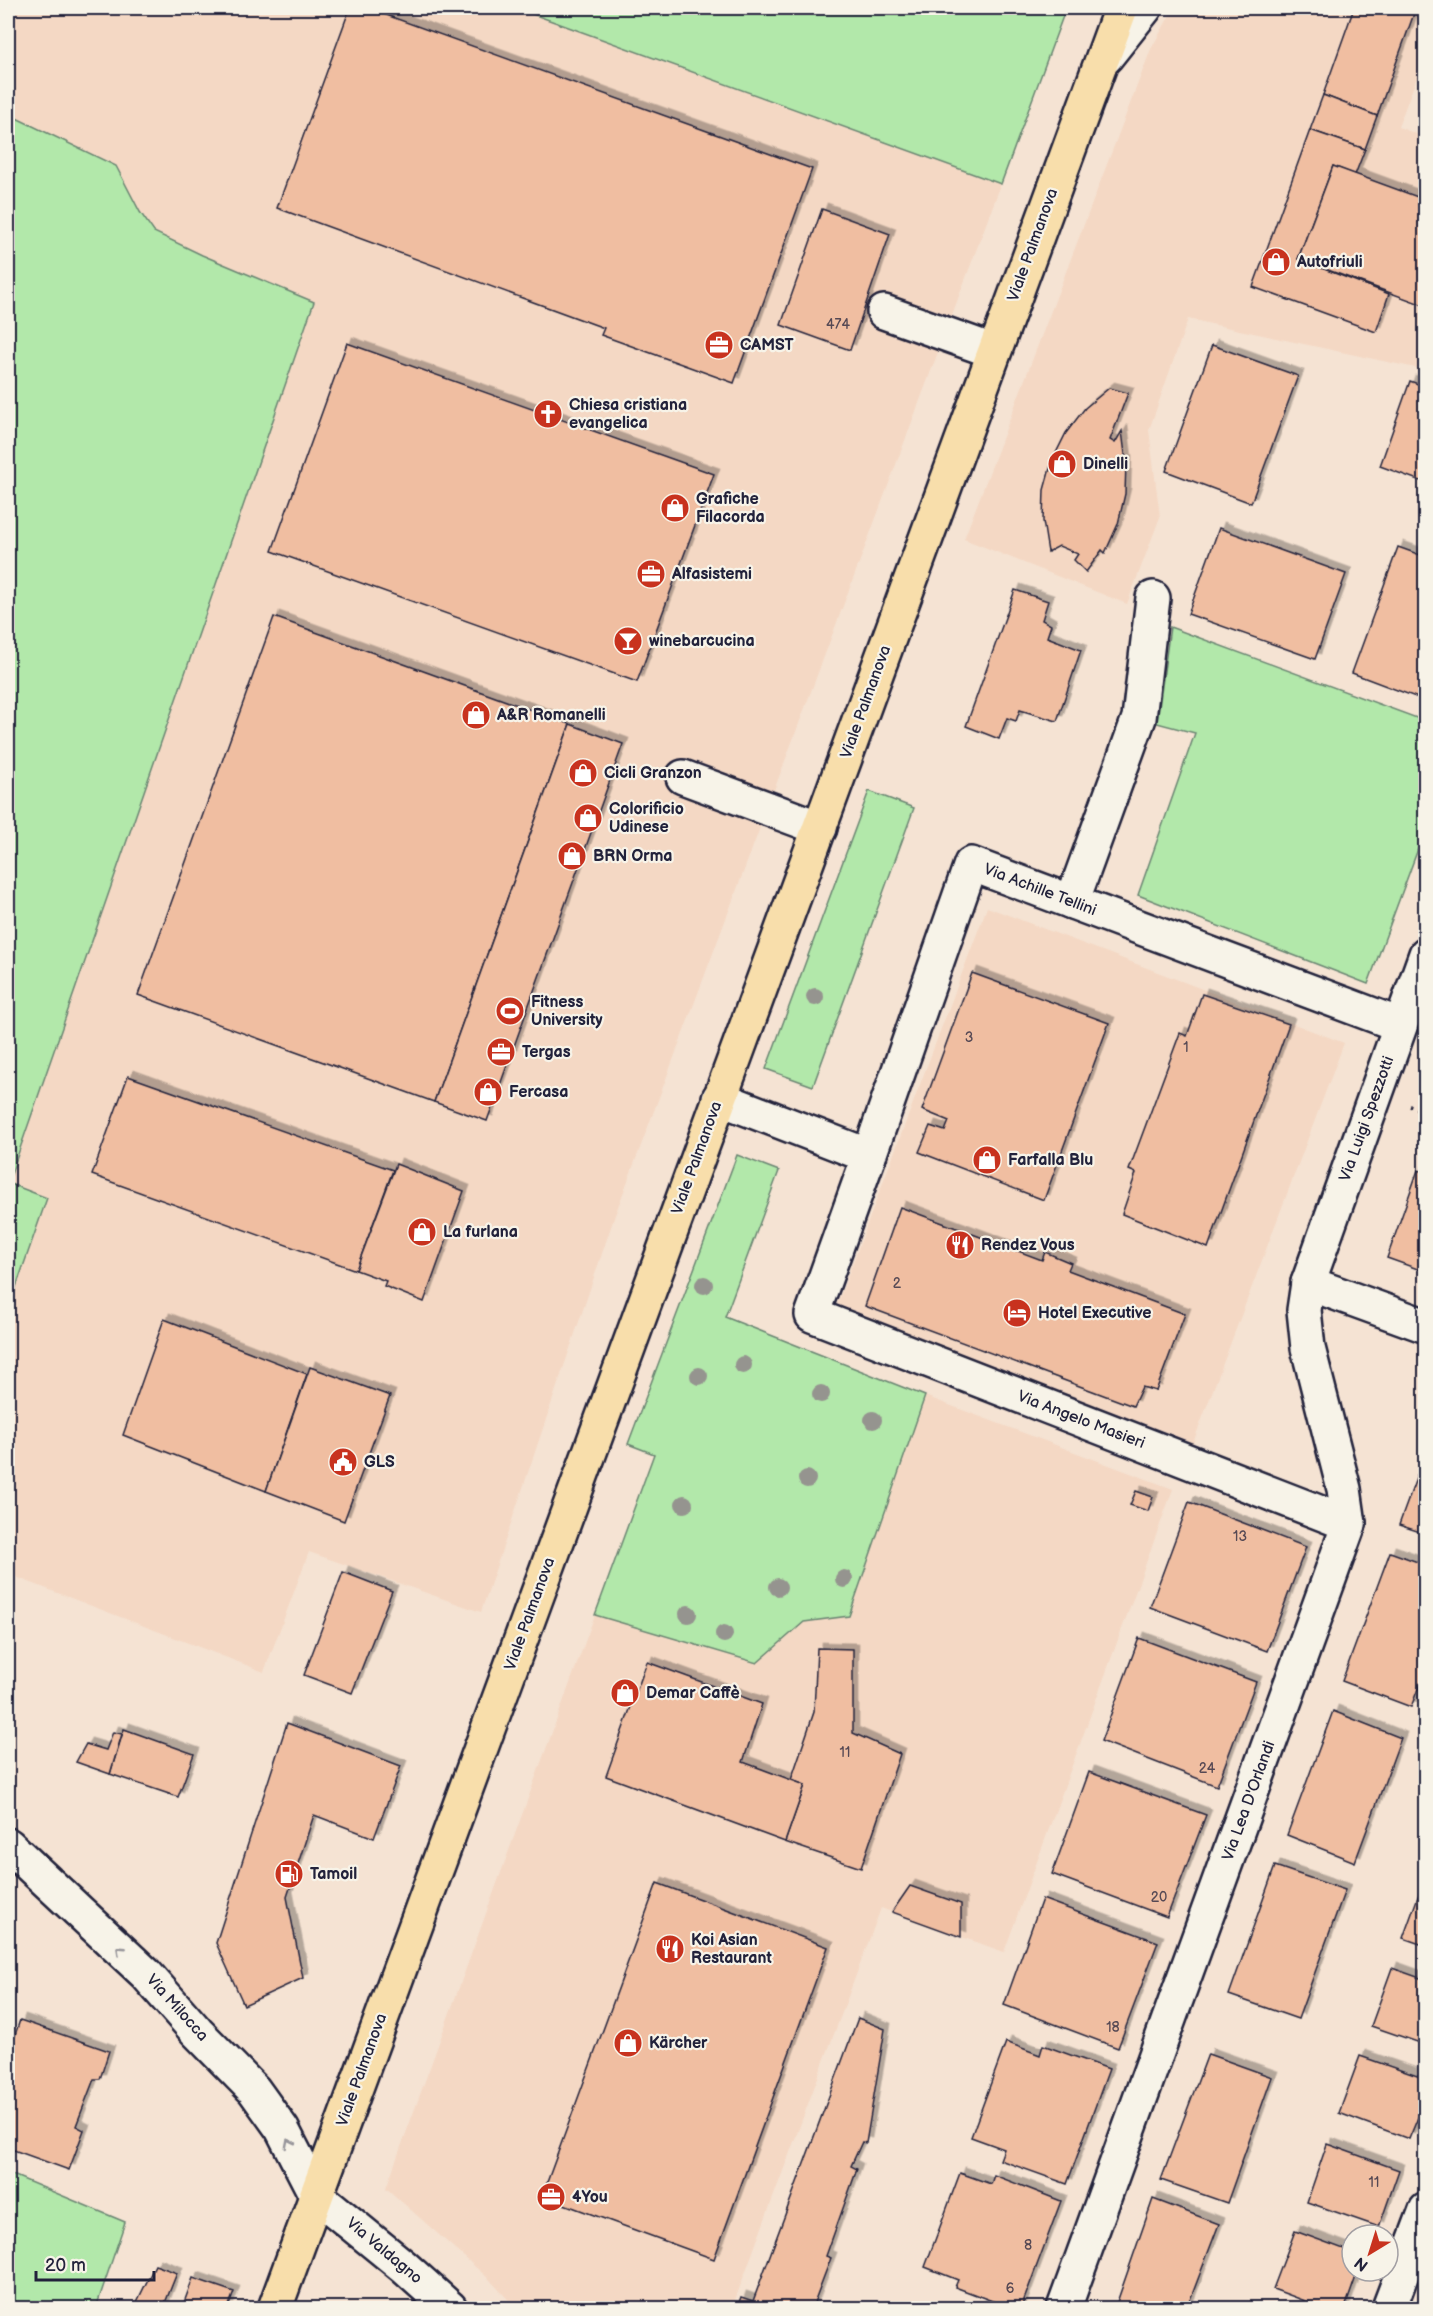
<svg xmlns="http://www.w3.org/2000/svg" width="1433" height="2316" font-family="'Balsamiq Sans',sans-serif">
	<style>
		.built { fill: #f4d8c4 }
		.green { fill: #b2e8aa; stroke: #6a8572; stroke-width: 1.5 }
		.building { fill: #f0bea1; stroke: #22223b; stroke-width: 1.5; filter: url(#shadow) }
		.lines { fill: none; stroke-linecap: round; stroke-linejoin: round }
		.minor-casing { stroke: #22223b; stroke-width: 38 }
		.major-casing { stroke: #22223b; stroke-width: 38 }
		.path { stroke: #22223b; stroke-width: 4; stroke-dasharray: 1.5 4.5; stroke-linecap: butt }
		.minor { stroke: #f7f3e8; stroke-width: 33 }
		.major { stroke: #f8deab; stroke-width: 33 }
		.tree { fill: #95948f }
		.oneway { stroke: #97959a }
		.labels { text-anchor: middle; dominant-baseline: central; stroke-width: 4.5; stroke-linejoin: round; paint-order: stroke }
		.number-label { font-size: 14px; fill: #564954 }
		.street-label { font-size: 16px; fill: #22223b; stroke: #f7f3e8 }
		.poi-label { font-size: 16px; font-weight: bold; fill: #22223b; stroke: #f7f3e8; text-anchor: start }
	</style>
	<defs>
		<filter id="shadow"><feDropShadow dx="5.5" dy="-5.5" stdDeviation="0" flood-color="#0004"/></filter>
	</defs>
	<rect width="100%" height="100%" fill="#f5e3d3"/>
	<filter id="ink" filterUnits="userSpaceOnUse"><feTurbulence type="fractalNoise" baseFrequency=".0167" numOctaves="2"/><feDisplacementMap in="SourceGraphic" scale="12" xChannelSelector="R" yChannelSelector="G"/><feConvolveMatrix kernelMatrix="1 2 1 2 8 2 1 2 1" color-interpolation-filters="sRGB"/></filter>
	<g filter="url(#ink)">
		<!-- built -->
		<g class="built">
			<polygon points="8,8 516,8 1001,184 615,1215 481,1612 309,1552 264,1672 8,1574 8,1310 47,1198 8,1183 144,790 202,255 154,232 140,212 116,166 8,114"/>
			<polygon points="1174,8 1425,8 1425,56 1398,127 1425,137 1425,370 1188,319 1149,430 1160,517 1127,604 964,539 1151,49"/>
			<polygon points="987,907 1344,1043 1193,1443 836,1307"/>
			<polygon points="706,1310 925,1396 1173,1489 1004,1952 881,1908 732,2308 516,2308 489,2279 386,2188"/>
		</g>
		<!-- green -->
		<g class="green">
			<polygon points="516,8 1066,8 1001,184"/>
			<polygon points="8,114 116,166 140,212 154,232 202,255 314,302 8,1183 47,1198 8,1310"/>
			<polygon points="1170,627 1425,721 1425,830 1368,984 1138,895 1195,733 1157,723"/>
			<polygon points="869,791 914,808 813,1086 766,1069"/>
			<polygon points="737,1155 779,1171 725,1317 925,1396 849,1616 804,1622 757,1663 595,1615 654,1454 628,1444"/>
			<polygon points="8,2173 125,2222 96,2308 8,2308"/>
		</g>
		<!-- building -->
		<g class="building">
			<polygon points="350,8 367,8 812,169 734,383 601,335 604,328 277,208"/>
			<polygon points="1354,8 1416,8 1377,116 1323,95"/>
			<polygon points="1323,95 1377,116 1365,149 1310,130"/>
			<polygon points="1310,130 1365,149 1355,175 1333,166 1298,259 1389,294 1376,332 1253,287"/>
			<polygon points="1333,166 1426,200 1426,306 1298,259"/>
			<polygon points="822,209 890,234 850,350 781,325"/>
			<polygon points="347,343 714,474 637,682 272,551"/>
			<polygon points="1212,345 1298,376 1251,503 1166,471"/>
			<polygon points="1410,381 1426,387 1426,483 1380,466"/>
			<polygon points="1109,388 1128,393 1110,440 1115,443 1122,431 1126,462 1125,494 1118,524 1105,553 1102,550 1086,572 1074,560 1078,554 1059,546 1048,552 1043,521 1044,490 1052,461 1066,433 1085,408"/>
			<polygon points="1219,528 1346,574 1315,659 1188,614"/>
			<polygon points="1398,547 1426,557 1426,701 1352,673"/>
			<polygon points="1015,590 1048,601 1042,620 1051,625 1047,637 1081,650 1057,721 1020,710 1016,721 1007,718 999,739 966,726"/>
			<polygon points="274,617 570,724 434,1102 138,995"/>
			<polygon points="570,724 623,744 487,1121 434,1102"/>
			<polygon points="972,973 1109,1023 1044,1200 919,1152 930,1126 945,1131 949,1121 922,1110"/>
			<polygon points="1202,994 1289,1024 1208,1248 1122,1214 1136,1173 1129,1170 1180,1033 1187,1036"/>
			<polygon points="128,1076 393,1170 356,1270 92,1175"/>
			<polygon points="396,1164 464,1191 424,1302 384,1286 386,1281 356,1270"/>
			<polygon points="1418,1170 1426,1173 1426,1272 1387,1258"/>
			<polygon points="900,1207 1042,1260 1045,1252 1071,1263 1068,1270 1185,1314 1156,1391 1142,1387 1133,1406 865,1306"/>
			<polygon points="164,1319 307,1374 266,1491 123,1435"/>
			<polygon points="310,1367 390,1396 344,1521 266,1491"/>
			<polygon points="1426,1451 1426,1534 1399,1525"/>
			<polygon points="1136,1491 1153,1497 1148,1511 1130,1505"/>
			<polygon points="1189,1502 1306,1547 1267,1651 1150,1607"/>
			<polygon points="1390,1552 1426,1565 1426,1668 1411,1707 1342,1681"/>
			<polygon points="343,1572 392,1591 352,1693 304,1675"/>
			<polygon points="1139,1638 1256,1682 1217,1786 1101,1741"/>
			<polygon points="817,1648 853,1649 853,1733 900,1754 861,1868 785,1842 805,1785 791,1780 814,1712"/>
			<polygon points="647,1662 762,1704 743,1762 805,1785 785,1842 606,1776"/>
			<polygon points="1333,1711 1401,1738 1355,1862 1287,1835"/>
			<polygon points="287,1723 401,1766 374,1838 314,1815 287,1897 303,1978 244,2005 216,1943"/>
			<polygon points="124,1729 194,1754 178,1797 110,1774"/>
			<polygon points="113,1732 122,1734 110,1774 76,1762 86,1744 106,1750"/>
			<polygon points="1089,1772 1206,1815 1167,1917 1052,1874"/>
			<polygon points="1275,1866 1345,1890 1298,2019 1229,1995"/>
			<polygon points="1424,1880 1426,1881 1426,1946 1403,1938"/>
			<polygon points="657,1883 828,1947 714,2259 542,2196"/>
			<polygon points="910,1886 961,1904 961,1937 892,1912"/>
			<polygon points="1042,1899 1158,1942 1118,2048 1004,2005"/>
			<polygon points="1392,1968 1426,1980 1426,2045 1371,2026"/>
			<polygon points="858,2018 885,2029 866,2143 862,2142 851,2166 857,2169 826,2256 831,2258 812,2308 737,2308 741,2297 753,2301"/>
			<polygon points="20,2020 109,2051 100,2079 94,2079 76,2126 84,2130 69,2170 8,2148 8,2056"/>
			<polygon points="1006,2042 1040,2055 1043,2045 1109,2069 1067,2184 1000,2160 1004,2149 971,2137"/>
			<polygon points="1208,2054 1272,2077 1227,2203 1161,2180"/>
			<polygon points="1360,2056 1426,2079 1426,2098 1409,2139 1339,2113"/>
			<polygon points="1327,2144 1399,2170 1379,2227 1307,2202"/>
			<polygon points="960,2173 991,2184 994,2175 1061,2201 1021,2308 1011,2308 955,2287 958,2280 925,2267"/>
			<polygon points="1153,2199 1219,2224 1187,2308 1115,2308"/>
			<polygon points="1295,2231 1352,2252 1352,2271 1358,2271 1345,2308 1324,2308 1273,2289"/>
			<polygon points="155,2265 177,2273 163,2308 134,2308"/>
			<polygon points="193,2278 234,2292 228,2308 182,2308"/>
		</g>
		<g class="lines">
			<!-- minor casing -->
			<g class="minor-casing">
				<g id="minor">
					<polyline points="1106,57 1145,8"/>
					<polyline points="884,312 993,351"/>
					<polyline points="683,777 820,828"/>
					<polyline points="1072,902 1139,718 1153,598"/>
					<polyline points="719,1098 869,1156 971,864 1400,1025"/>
					<polyline points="869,1156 812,1315 1349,1524"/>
					<polyline points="1308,1283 1426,1326"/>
					<polyline points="8,1845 146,1974 197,2032 254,2090 282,2129 316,2195 403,2266 450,2308"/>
					<polyline points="1064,2308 1349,1524 1344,1489 1308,1348 1304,1310 1308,1283 1426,954"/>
					<polyline points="1389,2308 1426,2210"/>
				</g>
			</g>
			<!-- major casing -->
			<g class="major-casing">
				<polyline id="major" points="275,2308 1121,8"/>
			</g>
			<!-- path -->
			<g class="path">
				<polyline points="1410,1106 1426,1111"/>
				<polyline points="1424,1123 1426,1123"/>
			</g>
			<!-- minor -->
			<use href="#minor" class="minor"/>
			<!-- major -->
			<use href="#major" class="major"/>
		</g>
		<!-- trees -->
		<g class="tree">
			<circle cx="815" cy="997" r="9"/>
			<circle cx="704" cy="1285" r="9"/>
			<circle cx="743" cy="1365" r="9"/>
			<circle cx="699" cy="1376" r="9"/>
			<circle cx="821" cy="1394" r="9"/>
			<circle cx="873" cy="1420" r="9"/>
			<circle cx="807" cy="1479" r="9"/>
			<circle cx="684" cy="1504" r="9"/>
			<circle cx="844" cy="1579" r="9"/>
			<circle cx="778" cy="1587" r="9"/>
			<circle cx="688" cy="1614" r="9"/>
			<circle cx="724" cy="1634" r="9"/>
		</g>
		<!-- one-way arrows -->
		<defs><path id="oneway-chevron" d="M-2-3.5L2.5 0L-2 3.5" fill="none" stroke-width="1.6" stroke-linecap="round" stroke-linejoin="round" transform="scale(1.5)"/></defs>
		<g class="oneway">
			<use href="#oneway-chevron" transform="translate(120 1950) rotate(-137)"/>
			<use href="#oneway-chevron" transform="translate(289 2143) rotate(-117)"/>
		</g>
	</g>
	<!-- icons -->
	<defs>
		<g id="shop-disc" transform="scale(1.5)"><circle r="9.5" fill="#c8321e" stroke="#f7f3e8"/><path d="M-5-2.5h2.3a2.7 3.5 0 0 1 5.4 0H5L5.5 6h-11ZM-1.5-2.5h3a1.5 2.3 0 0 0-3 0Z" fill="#fff"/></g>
		<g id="office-disc" transform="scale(1.5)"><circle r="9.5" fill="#c8321e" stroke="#f7f3e8"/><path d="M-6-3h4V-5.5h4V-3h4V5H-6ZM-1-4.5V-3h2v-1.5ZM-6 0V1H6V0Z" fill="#fff"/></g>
		<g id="church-disc" transform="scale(1.5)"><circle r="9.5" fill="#c8321e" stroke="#f7f3e8"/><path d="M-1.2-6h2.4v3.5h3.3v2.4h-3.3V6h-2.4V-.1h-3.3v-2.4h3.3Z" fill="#fff"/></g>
		<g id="bar-disc" transform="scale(1.5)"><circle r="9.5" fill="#c8321e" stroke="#f7f3e8"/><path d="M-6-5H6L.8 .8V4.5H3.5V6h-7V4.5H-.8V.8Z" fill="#fff"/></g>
		<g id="stadium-disc" transform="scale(1.5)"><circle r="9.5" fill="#c8321e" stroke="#f7f3e8"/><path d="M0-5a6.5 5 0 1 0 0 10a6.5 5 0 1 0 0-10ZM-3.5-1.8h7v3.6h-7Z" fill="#fff"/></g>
		<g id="restaurant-disc" transform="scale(1.5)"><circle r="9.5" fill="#c8321e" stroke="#f7f3e8"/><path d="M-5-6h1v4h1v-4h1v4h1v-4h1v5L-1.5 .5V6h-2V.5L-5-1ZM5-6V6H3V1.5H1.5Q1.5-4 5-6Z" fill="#fff"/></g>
		<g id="hotel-disc" transform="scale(1.5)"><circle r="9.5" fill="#c8321e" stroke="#f7f3e8"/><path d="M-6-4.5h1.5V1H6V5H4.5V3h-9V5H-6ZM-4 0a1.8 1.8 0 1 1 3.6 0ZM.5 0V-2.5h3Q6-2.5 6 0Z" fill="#fff"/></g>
		<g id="civic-disc" transform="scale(1.5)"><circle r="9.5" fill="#c8321e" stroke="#f7f3e8"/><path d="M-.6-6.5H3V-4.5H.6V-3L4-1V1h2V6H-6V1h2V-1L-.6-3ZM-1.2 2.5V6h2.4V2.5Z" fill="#fff"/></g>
		<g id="fuel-disc" transform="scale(1.5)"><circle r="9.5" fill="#c8321e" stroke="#f7f3e8"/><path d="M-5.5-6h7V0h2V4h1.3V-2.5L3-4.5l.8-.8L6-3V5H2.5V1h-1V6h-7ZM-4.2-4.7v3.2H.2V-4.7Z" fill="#fff"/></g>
	</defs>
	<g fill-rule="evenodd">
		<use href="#shop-disc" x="1276" y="262"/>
		<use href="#office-disc" x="719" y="345"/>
		<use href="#church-disc" x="548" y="414"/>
		<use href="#shop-disc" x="1062" y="464"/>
		<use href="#shop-disc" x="675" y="508"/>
		<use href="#office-disc" x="651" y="574"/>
		<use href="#bar-disc" x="628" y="641"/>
		<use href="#shop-disc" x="476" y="715"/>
		<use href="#shop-disc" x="583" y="773"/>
		<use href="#shop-disc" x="588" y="818"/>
		<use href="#shop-disc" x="572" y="856"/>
		<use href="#stadium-disc" x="510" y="1011"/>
		<use href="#office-disc" x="501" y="1052"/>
		<use href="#shop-disc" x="488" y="1092"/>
		<use href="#shop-disc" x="987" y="1160"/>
		<use href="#shop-disc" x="422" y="1232"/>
		<use href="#restaurant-disc" x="960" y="1245"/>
		<use href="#hotel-disc" x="1017" y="1313"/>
		<use href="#civic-disc" x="343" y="1462"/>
		<use href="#shop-disc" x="625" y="1693"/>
		<use href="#fuel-disc" x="289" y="1874"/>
		<use href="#restaurant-disc" x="670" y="1949"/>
		<use href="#shop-disc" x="628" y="2043"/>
		<use href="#office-disc" x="551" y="2197"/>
	</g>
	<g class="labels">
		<!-- number labels -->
		<g class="number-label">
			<text x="838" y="324">474</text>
			<text x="969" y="1037">3</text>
			<text x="1186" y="1047">1</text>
			<text x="897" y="1283">2</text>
			<text x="1240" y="1536">13</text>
			<text x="845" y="1752">11</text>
			<text x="1207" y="1768">24</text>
			<text x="1159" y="1897">20</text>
			<text x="1113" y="2027">18</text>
			<text x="1374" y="2182">11</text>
			<text x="1028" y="2245">8</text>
			<text x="1010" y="2288">6</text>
		</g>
		<!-- street labels -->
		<g class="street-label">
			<text transform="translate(1033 245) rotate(-70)">Viale Palmanova</text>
			<text transform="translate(866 702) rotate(-70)">Viale Palmanova</text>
			<text transform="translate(1040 890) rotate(21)">Via Achille Tellini</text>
			<text transform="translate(1367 1119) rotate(-70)">Via Luigi Spezzotti</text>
			<text transform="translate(697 1158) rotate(-70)">Viale Palmanova</text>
			<text transform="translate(1081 1420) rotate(21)">Via Angelo Masieri</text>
			<text transform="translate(530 1614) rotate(-70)">Viale Palmanova</text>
			<text transform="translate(1249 1801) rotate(-70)">Via Lea D'Orlandi</text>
			<text transform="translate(177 2008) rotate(48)">Via Milocca</text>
			<text transform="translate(362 2070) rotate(-70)">Viale Palmanova</text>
			<text transform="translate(384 2251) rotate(40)">Via Valdagno</text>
		</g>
		<!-- poi labels -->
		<g class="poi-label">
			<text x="1297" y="262">Autofriuli</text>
			<text x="740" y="345">CAMST</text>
			<text x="569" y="405">Chiesa cristiana<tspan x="569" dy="18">evangelica</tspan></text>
			<text x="1083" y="464">Dinelli</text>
			<text x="696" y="499">Grafiche<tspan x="696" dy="18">Filacorda</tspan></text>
			<text x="672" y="574">Alfasistemi</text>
			<text x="649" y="641">winebarcucina</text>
			<text x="497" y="715">A&amp;R Romanelli</text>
			<text x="604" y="773">Cicli Granzon</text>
			<text x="609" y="809">Colorificio<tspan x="609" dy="18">Udinese</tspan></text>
			<text x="593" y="856">BRN Orma</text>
			<text x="531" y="1002">Fitness<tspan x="531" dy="18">University</tspan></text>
			<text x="522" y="1052">Tergas</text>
			<text x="509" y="1092">Fercasa</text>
			<text x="1008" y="1160">Farfalla Blu</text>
			<text x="443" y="1232">La furlana</text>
			<text x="981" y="1245">Rendez Vous</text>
			<text x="1038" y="1313">Hotel Executive</text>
			<text x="364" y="1462">GLS</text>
			<text x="646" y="1693">Demar Caffè</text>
			<text x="310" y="1874">Tamoil</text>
			<text x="691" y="1940">Koi Asian<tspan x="691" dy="18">Restaurant</tspan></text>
			<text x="649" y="2043">Kärcher</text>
			<text x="572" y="2197">4You</text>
		</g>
	</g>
	<!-- margin -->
	<rect width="1433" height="2316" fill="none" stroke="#f7f3e8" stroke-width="30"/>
	<rect x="15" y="15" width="1403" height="2286" fill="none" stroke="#22223b" stroke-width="2" filter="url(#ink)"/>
	<!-- north arrow -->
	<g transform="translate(1370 2253) rotate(218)"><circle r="28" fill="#f7f3e8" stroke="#a29fa3" stroke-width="1.5"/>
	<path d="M0-4.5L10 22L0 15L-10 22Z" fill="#c8321e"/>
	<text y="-9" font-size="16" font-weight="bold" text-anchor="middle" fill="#22223b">N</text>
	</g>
	<!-- scale -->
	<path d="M36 2271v9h118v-9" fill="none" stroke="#22223b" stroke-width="3"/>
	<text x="45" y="2271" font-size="18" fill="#22223b" stroke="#f7f3e8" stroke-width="4.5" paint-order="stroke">20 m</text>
</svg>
